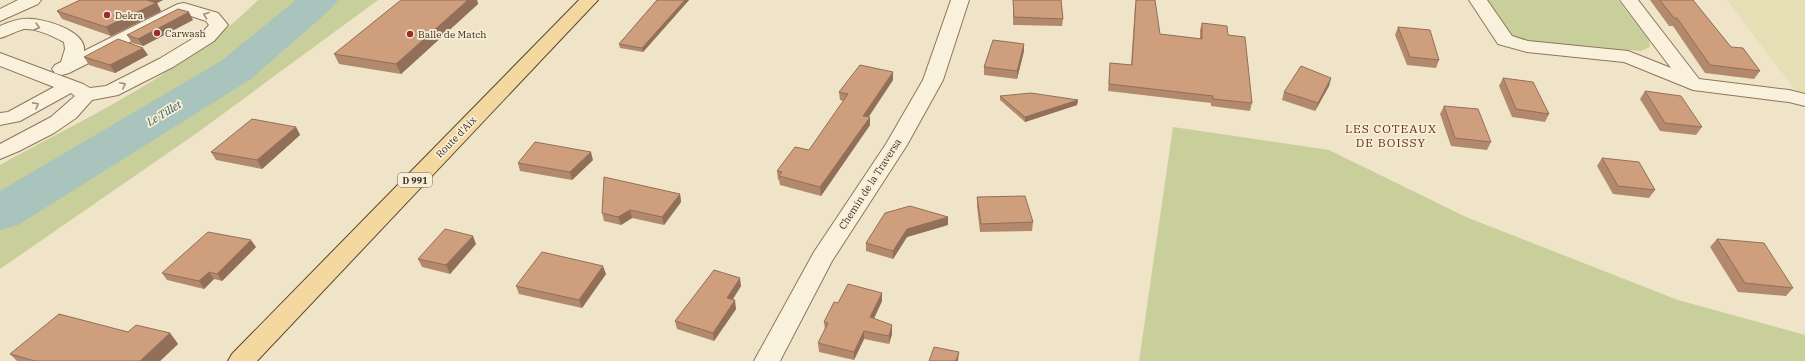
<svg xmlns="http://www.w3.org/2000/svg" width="1805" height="361" font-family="'IBM Plex Serif',serif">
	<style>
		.farmland { fill: #e6deb5 }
		.green { fill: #c9cf9b }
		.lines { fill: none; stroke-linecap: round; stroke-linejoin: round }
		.river { fill: #a9c4bc; fill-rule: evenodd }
		.minor-casing { stroke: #8d765c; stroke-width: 2 }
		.major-casing { stroke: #5b4430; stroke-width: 2 }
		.minor { fill: #faf1dc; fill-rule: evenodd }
		.major { fill: #f3d9a0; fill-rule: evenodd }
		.wall { fill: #b2896c }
		.shaded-wall { fill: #916f58 }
		.building { fill: #cf9f7d; stroke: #916f58 }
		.oneway { stroke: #9c907e }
		.poi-dot { fill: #9e2a2b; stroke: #f7eed8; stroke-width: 1.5 }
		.labels { text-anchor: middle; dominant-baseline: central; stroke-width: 3.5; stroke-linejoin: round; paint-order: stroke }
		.shield { fill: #f7eed8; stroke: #756857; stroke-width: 1 }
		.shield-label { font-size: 9px; font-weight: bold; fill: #3d2e20 }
		.poi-label { font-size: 10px; fill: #3d2e20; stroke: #f7eed8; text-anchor: start }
		.street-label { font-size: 10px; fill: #3d2e20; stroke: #f7eed8 }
		.water-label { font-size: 11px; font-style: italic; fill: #2f5d5a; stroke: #f7eed8 }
		.quarter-label { font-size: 12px; letter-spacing: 1px; fill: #6b2e1e; stroke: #f7eed8 }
	</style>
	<rect width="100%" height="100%" fill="#f0e4c8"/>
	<!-- farmland -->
	<polygon class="farmland" points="1727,0 1805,0 1805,93 1796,91"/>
	<!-- green -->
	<g class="green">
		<path d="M258,0H378L197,133L0,269V165C87,117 188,71 258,0Z"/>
		<polygon points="1484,0 1618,0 1649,40 1650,47 1641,51 1548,44 1515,38 1497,19"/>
		<polygon points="1173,127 1329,150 1466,217 1678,300 1805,335 1805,361 1139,361"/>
	</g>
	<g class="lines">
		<!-- river -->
		<polygon class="river" points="296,0 338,0 332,8 251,79 18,225 0,230 0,191 221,61"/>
		<!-- minor casing -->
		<g class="minor-casing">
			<g id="minor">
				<polygon points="18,0 41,0 38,4 0,21 0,9"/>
				<polygon points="951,0 969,0 943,80 907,145 832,261 780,361 754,361 814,252 886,144 923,80"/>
				<polygon points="1469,0 1487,0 1512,36 1528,41 1628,51 1671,68 1620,0 1638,0 1699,79 1789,90 1805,94 1805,106 1789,102 1693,90 1624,62 1527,52 1498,44"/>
				<path d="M184,3L218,13L228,25L214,41L173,67L118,95L92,100L76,118L54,133L19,151L0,159V144L51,117L75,96L71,93L20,121L0,125V113L8,112L54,87L0,66V53L83,84L90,88L106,86L159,59L202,33L209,25L206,21L185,14L69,73L62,75L55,73L52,69L55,65L61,62L65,49L64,42C53,36 36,28 24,29C16,31 8,36 0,38V26C7,23 16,19 24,19C40,17 87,30 84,51L178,4Z"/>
			</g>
		</g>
		<!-- major casing -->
		<g class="major-casing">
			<polygon id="major" points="579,0 598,0 257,361 228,361 232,354"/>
		</g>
		<!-- minor -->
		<use href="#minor" class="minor"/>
		<!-- major -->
		<use href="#major" class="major"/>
	</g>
	<!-- wall -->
	<g class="wall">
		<polygon points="80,0 163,0 157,3 161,11 111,36 62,19 57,11"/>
		<polygon points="401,0 477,0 478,4 401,74 339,64 334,54"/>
		<polygon points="657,0 689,0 643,52 620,48 619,44"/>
		<polygon points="1013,0 1061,0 1063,19 1062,26 1013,25"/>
		<polygon points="1136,0 1160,34 1200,39 1200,30 1202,23 1228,35 1252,103 1250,111 1211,106 1211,103 1108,91 1110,63 1131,65 1135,6"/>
		<polygon points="1650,0 1693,0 1731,47 1760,71 1754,79 1705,73 1673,26 1669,26"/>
		<polygon points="193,20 143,46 132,43 127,35"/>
		<polygon points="1398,27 1439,60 1436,68 1407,65 1395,35"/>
		<polygon points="1024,44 1024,51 1017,79 984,75 984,67"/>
		<polygon points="148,55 115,73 89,65 84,57"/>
		<polygon points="1331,78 1329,86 1315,111 1282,100 1284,92"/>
		<polygon points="1503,78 1549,114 1545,122 1512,117 1499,86"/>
		<polygon points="893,80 868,117 870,125 821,196 780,185 779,180 778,180 777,171 809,150 844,101 840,100 839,92"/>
		<polygon points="1645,91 1702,127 1696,135 1660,131 1640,99"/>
		<polygon points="1000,96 1078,100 1077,105 1025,122 1000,100"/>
		<polygon points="1444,106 1491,142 1487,150 1451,146 1440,114"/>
		<polygon points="296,127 300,135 262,169 216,160 211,152"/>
		<polygon points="1602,158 1655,190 1649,198 1613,194 1597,166"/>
		<polygon points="593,160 572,180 520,171 518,163"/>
		<polygon points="680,194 681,202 664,225 632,218 621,225 604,221 602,213"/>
		<polygon points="977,197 1033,222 1032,231 980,232 977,206"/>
		<polygon points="948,225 907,237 893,259 866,251 866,243"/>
		<polygon points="1717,239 1793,288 1786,296 1738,292 1710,247"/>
		<polygon points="476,244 450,274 422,267 418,259"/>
		<polygon points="256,247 222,281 214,279 204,289 167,280 162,273"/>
		<polygon points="606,274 582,308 519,294 516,286"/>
		<polygon points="741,286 732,300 736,309 714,341 677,329 675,321"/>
		<polygon points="882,293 882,301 874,318 892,334 889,344 864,339 854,360 819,352 818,343 825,330 824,322 838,303"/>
		<polygon points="128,332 170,333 178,344 160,361 17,361 10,354"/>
	</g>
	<!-- shaded-wall -->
	<g class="shaded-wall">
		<polygon points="145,0 163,0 157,3 161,11 111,36 106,27"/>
		<polygon points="468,0 477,0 478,4 401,74 396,64"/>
		<polygon points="685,0 689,0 643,52 642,48"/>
		<polygon points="189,12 193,20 143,46 138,39"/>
		<polygon points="1024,44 1024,51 1017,79 1017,71"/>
		<polygon points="143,48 148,55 115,73 110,65"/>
		<polygon points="893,72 893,80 864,124 863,116"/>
		<polygon points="1331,78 1329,86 1315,111 1318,103"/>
		<polygon points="1078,100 1077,105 1025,122 1025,117"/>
		<polygon points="870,117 870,125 821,196 820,187"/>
		<polygon points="296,127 300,135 262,169 257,160"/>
		<polygon points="591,152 593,160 572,180 570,172"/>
		<polygon points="680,194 681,202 664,225 662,217"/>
		<polygon points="630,210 632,218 621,225 618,217"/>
		<polygon points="948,217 948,225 907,237 893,259 893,251 907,229"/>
		<polygon points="473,236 476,244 450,274 446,265"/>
		<polygon points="251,240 256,247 222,281 217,274"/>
		<polygon points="603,266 606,274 582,308 579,300"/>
		<polygon points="209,272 214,279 204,289 199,281"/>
		<polygon points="740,278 741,286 728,307 727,298"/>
		<polygon points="882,293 882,301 871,325 870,317"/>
		<polygon points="735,300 736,309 714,341 713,333"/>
		<polygon points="892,325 892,334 889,344 889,336"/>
		<polygon points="864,331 864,339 854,360 854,352"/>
		<polygon points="170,333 178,344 160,361 140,361"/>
		<polygon points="959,352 958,361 956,361"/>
	</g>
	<!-- building -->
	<g class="building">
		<polygon points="80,0 147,0 156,3 106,27 57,11"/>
		<polygon points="401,0 468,0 396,64 334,54"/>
		<polygon points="657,0 685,0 642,48 619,44"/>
		<polygon points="1013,0 1061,0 1063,19 1014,17"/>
		<polygon points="1136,0 1155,0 1160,34 1202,39 1202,23 1227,26 1228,35 1245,37 1252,103 1213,99 1213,96 1109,84 1110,63 1132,65"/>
		<polygon points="1660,0 1693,0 1731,47 1743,48 1760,71 1710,65 1677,18 1674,18"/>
		<polygon points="178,9 189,12 138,39 127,35"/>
		<polygon points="1398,27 1430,30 1439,60 1410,57"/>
		<polygon points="118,39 143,48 110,65 84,57"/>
		<polygon points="993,40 1024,44 1017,71 984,67"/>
		<polygon points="860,65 893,72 863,116 870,117 820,187 779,176 782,172 777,171 795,147 809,150 848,94 839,92"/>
		<polygon points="1301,66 1331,78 1318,103 1284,92"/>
		<polygon points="1503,78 1533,82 1549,114 1516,109"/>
		<polygon points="1645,91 1681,96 1702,127 1665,123"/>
		<polygon points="1031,93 1078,100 1025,117 1000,96"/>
		<polygon points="1444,106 1478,109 1491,142 1455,138"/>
		<polygon points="252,119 296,127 257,160 211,152"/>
		<polygon points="535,142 591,152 570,172 518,163"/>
		<polygon points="1602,158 1639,162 1655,190 1618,186"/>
		<polygon points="604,177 680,194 662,217 630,210 618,217 602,213"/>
		<polygon points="1025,196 1033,222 981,224 977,197"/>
		<polygon points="910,206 948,217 907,229 893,251 866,243 885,213"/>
		<polygon points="445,229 473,236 446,265 418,259"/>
		<polygon points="208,232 251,240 217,274 209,272 199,281 162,273"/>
		<polygon points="1717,239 1764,243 1793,288 1745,283"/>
		<polygon points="542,252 603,266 579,300 516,286"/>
		<polygon points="714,270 740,278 727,298 735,300 713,333 675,321"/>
		<polygon points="848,284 882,293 870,317 892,325 889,336 864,331 854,352 818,343 828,323 824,322 834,302 838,303"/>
		<polygon points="59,314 128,332 136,325 170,333 140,361 35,361 10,354"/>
		<polygon points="934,347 959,352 956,361 929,361"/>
	</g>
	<!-- one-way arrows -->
	<defs><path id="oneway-chevron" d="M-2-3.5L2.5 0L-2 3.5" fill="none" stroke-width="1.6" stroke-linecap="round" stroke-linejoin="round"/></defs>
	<g class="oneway">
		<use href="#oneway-chevron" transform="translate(206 15) rotate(-160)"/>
		<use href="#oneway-chevron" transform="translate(37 27) rotate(17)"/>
		<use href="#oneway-chevron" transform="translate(123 85) rotate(-27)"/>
		<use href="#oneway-chevron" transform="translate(36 105) rotate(-28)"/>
	</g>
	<!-- markers -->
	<g class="poi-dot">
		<circle cx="107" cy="15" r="4"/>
		<circle cx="157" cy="33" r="4"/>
		<circle cx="410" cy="34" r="4"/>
	</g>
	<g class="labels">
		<!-- shield labels -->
		<rect class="shield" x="398" y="173" width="34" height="14" rx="3"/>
		<g class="shield-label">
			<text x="415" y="180">D 991</text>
		</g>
		<!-- poi labels -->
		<g class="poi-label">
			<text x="115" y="15">Dekra</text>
			<text x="165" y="33">Carwash</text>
			<text x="418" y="34">Balle de Match</text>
		</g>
		<!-- street labels -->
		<g class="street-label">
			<text transform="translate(456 137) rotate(-46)">Route d'Aix</text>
			<text transform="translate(870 184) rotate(-57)">Chemin de la Traversa</text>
		</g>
		<!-- water labels -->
		<g class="water-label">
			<text transform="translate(164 113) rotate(-31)">Le Tillet</text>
		</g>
		<!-- quarter labels -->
		<g class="quarter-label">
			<text x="1391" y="128">LES COTEAUX<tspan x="1391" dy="14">DE BOISSY</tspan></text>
		</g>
	</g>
</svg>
